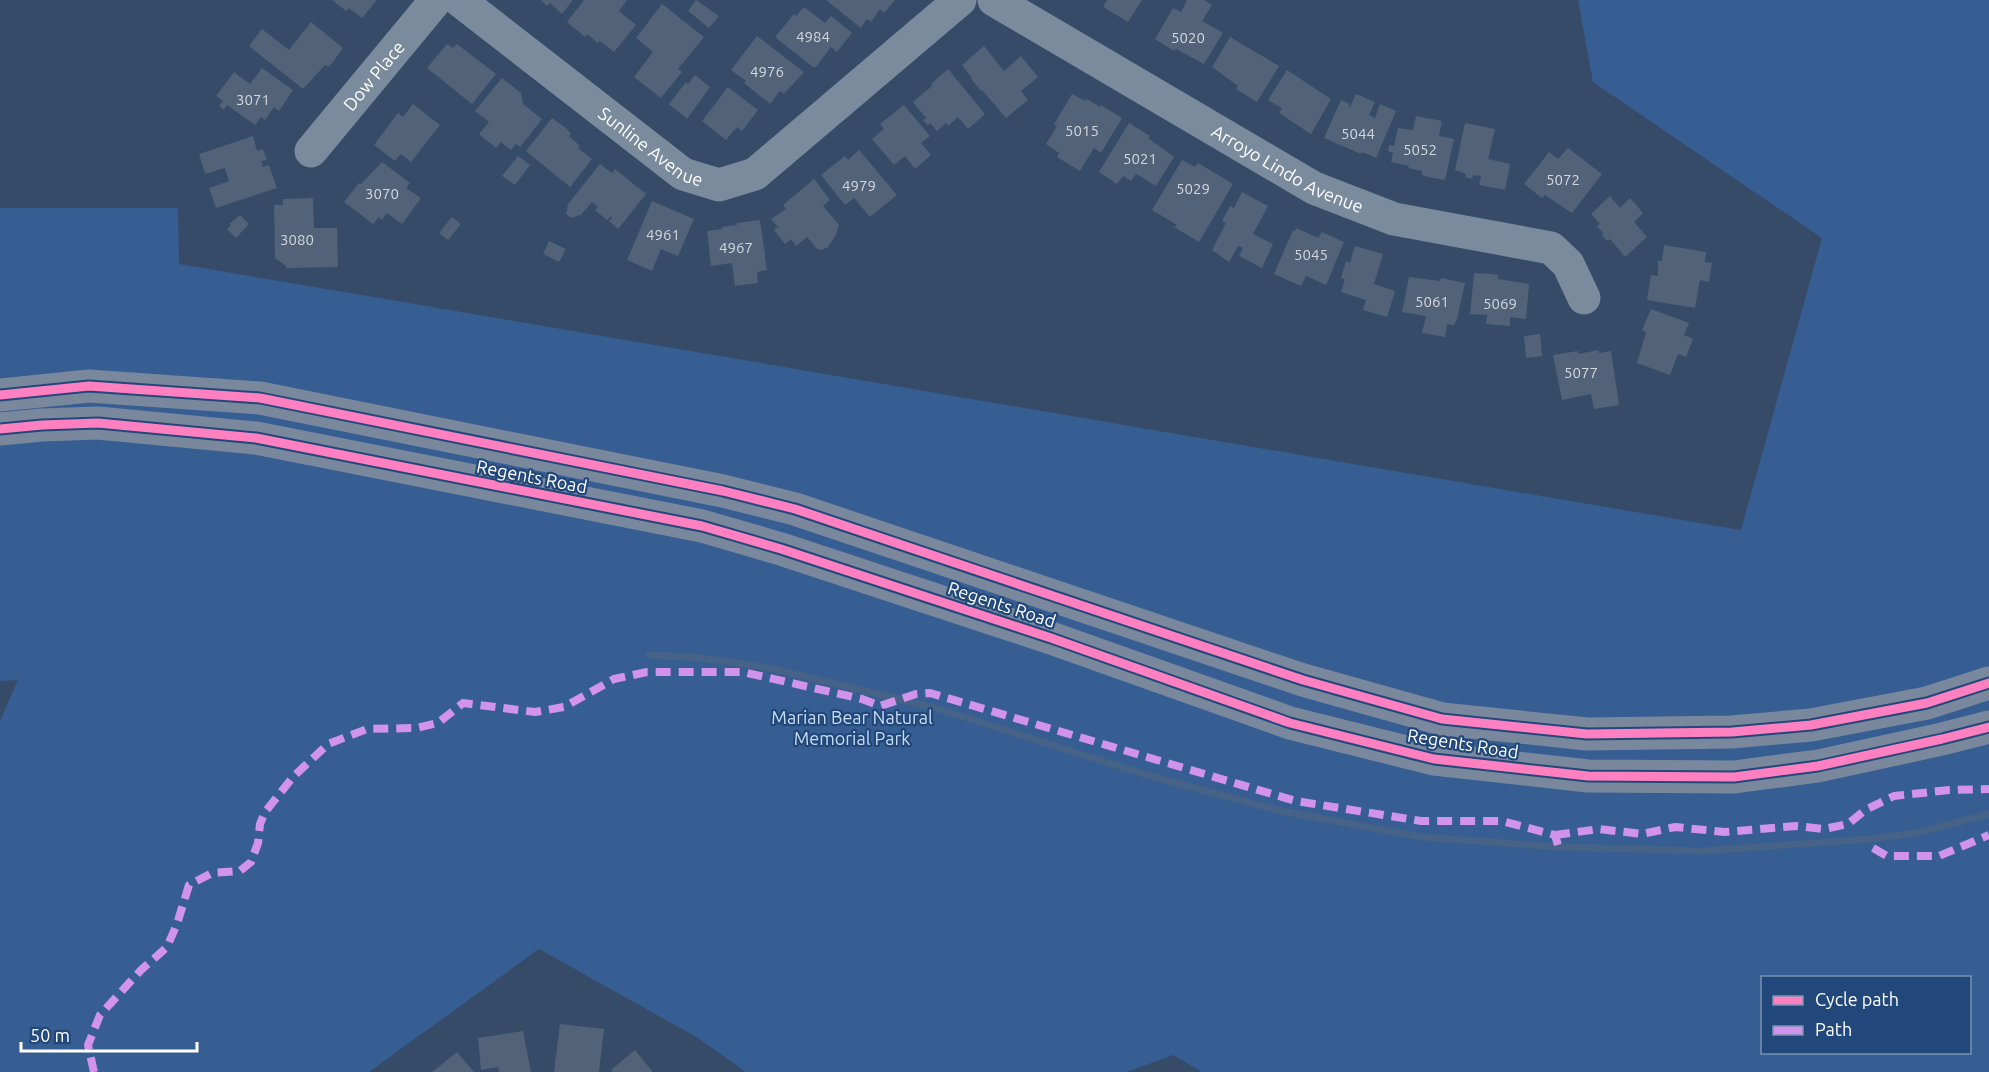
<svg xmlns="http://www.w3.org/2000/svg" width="1989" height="1072" font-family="Ubuntu,sans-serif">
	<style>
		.green { fill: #365e92; fill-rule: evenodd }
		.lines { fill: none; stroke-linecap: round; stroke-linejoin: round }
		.stream { stroke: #466287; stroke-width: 7 }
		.building { fill: #526279 }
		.minor { stroke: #7b8b9e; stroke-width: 33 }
		.major { stroke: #7a889d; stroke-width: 33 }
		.quiet { stroke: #d193ec; stroke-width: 8; stroke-dasharray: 15 8; stroke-linecap: butt }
		.cycleway-casing { stroke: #22487b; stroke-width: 13 }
		.cycleway { stroke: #ff80c0; stroke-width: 9 }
		.labels { text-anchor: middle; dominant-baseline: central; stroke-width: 4.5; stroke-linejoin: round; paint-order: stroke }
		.number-label { font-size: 15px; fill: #d4d8de }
		.street-label { font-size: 18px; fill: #fff; stroke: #22487b }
		.park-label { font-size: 18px; fill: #c8dcf4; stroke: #22487b }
	</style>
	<rect width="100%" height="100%" fill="#364b67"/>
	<!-- green -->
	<path class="green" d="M1578,0H1989V1072H1202L1173,1055L1127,1072H746L698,1038L539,949L369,1072H0V721L18,680L0,681V208H178L179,264L1741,530L1822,238L1593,82ZM1762,978H1970V1052H1762Z"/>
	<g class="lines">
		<!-- stream -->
		<polyline class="stream" points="649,655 701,658 765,667 932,707 1147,775 1281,811 1422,837 1559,847 1703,851 1870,839 1916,833 1989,814"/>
	</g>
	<!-- building -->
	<g class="building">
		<polygon points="332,0 377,0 362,18 349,8 346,11"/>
		<polygon points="541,0 573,0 562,14 550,3 547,6"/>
		<polygon points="584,0 627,0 619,11 636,25 614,52 600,41 598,43 587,34 585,37 567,22"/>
		<polygon points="696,0 719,16 709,28 688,11"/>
		<polygon points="826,0 895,0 884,13 880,9 871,22 867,19 861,28"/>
		<polygon points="1107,0 1142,0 1128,22 1103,7"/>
		<polygon points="1187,0 1204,0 1212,5 1202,21 1223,33 1204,64 1176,49 1174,51 1155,39 1173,8 1181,12"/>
		<polygon points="662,4 704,37 678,69 682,72 661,98 634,77 653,52 636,38"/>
		<polygon points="804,7 825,23 831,16 852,33 837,52 831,47 816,67 813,67 775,37 794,14 796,16"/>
		<polygon points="311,22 343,48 333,62 328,67 325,65 303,89 249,46 262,29 289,50"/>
		<polygon points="757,36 804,72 784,94 780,91 770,104 744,83 746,81 731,70"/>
		<polygon points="1230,37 1279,66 1257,102 1236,89 1238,86 1212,67"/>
		<polygon points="447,44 453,48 457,44 496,74 472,104 427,68"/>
		<polygon points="984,46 1004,71 1021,56 1038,77 1021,91 1028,100 1006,118 982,90 981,91 971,79 972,78 962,65"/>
		<polygon points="262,68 293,90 279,111 274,107 265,120 261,117 255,125 227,105 224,110 219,106 223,101 216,96 234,72 250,84"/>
		<polygon points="948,69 985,114 968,129 958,117 948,126 946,123 937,131 930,123 928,125 923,120 926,118 913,102 932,86 931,84"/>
		<polygon points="1287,70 1331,99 1311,134 1279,113 1282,108 1268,100"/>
		<polygon points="695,75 710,87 687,119 669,104 686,82 688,84"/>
		<polygon points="502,78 521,93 523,104 542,119 520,147 516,144 511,150 501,142 496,148 479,134 489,122 475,111"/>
		<polygon points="728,87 758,110 742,131 737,127 726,140 702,121"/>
		<polygon points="1072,94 1086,101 1087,99 1100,107 1101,105 1122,118 1101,153 1094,148 1080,171 1057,157 1059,153 1046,144 1057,126 1054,124"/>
		<polygon points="1356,94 1375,102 1369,115 1375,118 1380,104 1396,111 1376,158 1362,152 1361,154 1324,138 1341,100 1350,104 1348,107 1350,107"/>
		<polygon points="413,104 440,125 411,162 401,154 395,161 374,145 398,113 403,117"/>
		<polygon points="904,105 930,136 921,143 931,155 915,169 905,156 894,165 872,139 884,129 880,124"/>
		<polygon points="1416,116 1442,121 1439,136 1454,139 1445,180 1428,177 1422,175 1422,171 1408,168 1409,166 1391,162 1393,153 1388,151 1389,145 1394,146 1398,128 1413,130"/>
		<polygon points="552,118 566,128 571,134 569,136 580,146 578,148 592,159 570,187 526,151"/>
		<polygon points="1129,123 1150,136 1148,138 1174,157 1156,186 1136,174 1131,181 1123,176 1117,184 1099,172"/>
		<polygon points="1465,123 1495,129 1488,159 1510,164 1505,190 1479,185 1481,176 1473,175 1472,179 1465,177 1466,174 1455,170"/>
		<polygon points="253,136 257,151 263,149 267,160 261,161 263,167 269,165 277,188 216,208 209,188 229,181 225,168 205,174 199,154"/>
		<polygon points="1568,148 1602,174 1572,213 1545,195 1542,198 1524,184 1549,152 1558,159"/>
		<polygon points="859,150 897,195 870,217 854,198 845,205 821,175 845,156 848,160"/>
		<polygon points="518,156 530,165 515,185 502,176"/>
		<polygon points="1182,160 1195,167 1198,163 1233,184 1199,242 1174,227 1177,225 1152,210"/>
		<polygon points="382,162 410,183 406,188 421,198 402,224 387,213 382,220 379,217 373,224 344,202 359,183 361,184"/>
		<polygon points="600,164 612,173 615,169 646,194 618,229 609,221 612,218 611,216 607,220 595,210 598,207 592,202 580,216 579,215 572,218 566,214 568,204"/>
		<polygon points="814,179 830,200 823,206 839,225 836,235 828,247 822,250 817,249 807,237 796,246 791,239 785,244 774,230 779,226 777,226 771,219 786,209 783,205"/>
		<polygon points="1242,192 1268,206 1253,234 1273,244 1262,268 1239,256 1243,248 1238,246 1229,262 1212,250 1226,223 1222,221 1230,206 1234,208"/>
		<polygon points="1610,196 1620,208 1630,198 1643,213 1634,222 1647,237 1625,257 1610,239 1607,241 1602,235 1603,233 1597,226 1600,224 1591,214"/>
		<polygon points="313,198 314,228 337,228 338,267 286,268 286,266 275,258 274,205 283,205 283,199"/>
		<polygon points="652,201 694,219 678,256 661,249 652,271 627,260"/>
		<polygon points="240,215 249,224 236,238 227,229 231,225 229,224"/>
		<polygon points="452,217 461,224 448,240 439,233"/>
		<polygon points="760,220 767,270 757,272 758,283 735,286 732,263 711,266 707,231 722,229 722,227 737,225 737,223"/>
		<polygon points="1296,228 1318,238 1322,232 1344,242 1326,285 1306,276 1301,286 1274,274 1293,230 1295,231"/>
		<polygon points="549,241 566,249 559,262 543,254"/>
		<polygon points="1664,245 1706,252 1705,262 1712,263 1709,282 1700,280 1695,308 1647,300 1651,275 1658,276 1658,261 1662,261"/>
		<polygon points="1355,246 1383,254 1374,284 1395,291 1387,317 1363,310 1366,300 1341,292 1345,279 1341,278 1346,261 1350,263"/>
		<polygon points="1474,273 1491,274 1498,275 1498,279 1529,284 1526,319 1510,317 1510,326 1486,324 1487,315 1470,314"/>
		<polygon points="1409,277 1440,281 1441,278 1465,283 1457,319 1454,325 1447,324 1445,337 1422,333 1426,316 1402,312"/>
		<polygon points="1651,309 1689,323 1684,335 1693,339 1686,357 1678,354 1670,375 1637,363 1646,332 1642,330"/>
		<polygon points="1540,334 1542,356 1526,358 1524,336"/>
		<polygon points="1598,350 1599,353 1611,351 1619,405 1594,409 1591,394 1562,400 1553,355 1578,351 1578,354"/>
		<polygon points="560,1024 604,1029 599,1072 554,1072"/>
		<polygon points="523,1031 531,1072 499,1072 498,1067 481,1070 478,1038"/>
		<polygon points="635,1050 653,1072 613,1072 611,1070"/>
		<polygon points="457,1052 474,1072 432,1072"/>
	</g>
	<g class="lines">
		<!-- minor -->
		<g class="minor">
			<path id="s1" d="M459,0L683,174L719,185L755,174L960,0"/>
			<path id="s2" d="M994,0L1314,188L1394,219L1551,248L1568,264L1584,298"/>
			<path id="s3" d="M311,151L436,0"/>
		</g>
		<!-- major -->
		<g class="major">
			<polyline points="0,395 89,386 260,398 723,491 795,509 1303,680 1442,719 1587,734 1732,732 1811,725 1927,703 1989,683"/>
			<polyline points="0,429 42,425 98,423 256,438 702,526 781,549 1051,638 1290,723 1434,759 1588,776 1734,777 1818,766 1942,739 1989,727"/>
		</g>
		<!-- quiet -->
		<g class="quiet">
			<polyline points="1555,835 1599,829 1642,834 1675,827 1725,832 1796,826 1824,829 1848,824 1865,810 1894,796 1949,790 1989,789"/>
			<polyline points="1873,848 1887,856 1939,856 1989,835"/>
			<polyline points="94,1072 88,1045 100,1015 141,970 167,947 177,924 189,885 212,873 240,871 251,862 258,843 260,824 265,812 293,777 328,744 367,729 416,728 438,723 463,703 535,712 564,707 614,679 647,672 743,672 862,699 880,706 916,694 930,693 1296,801 1421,821 1502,821 1555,835 1560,852"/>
		</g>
		<!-- cycleway casing -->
		<g class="cycleway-casing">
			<g id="cycleway">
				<polyline points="0,395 89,386 260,398 723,491 795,509 1303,680 1442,719 1587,734 1732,732 1811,725 1927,703 1989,683"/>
				<polyline points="0,429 42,425 98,423 256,438 702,526 781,549 1051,638 1290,723 1434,759 1588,776 1734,777 1818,766 1942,739 1989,727"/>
			</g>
		</g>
		<!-- cycleway -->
		<use href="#cycleway" class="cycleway"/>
	</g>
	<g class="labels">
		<!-- number labels -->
		<g class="number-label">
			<text x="813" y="36">4984</text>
			<text x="1188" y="37">5020</text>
			<text x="767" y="71">4976</text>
			<text x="253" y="99">3071</text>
			<text x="1082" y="130">5015</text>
			<text x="1358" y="133">5044</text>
			<text x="1420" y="149">5052</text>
			<text x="1140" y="158">5021</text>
			<text x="1563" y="179">5072</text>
			<text x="859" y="185">4979</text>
			<text x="1193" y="188">5029</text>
			<text x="382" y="193">3070</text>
			<text x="663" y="234">4961</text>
			<text x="297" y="239">3080</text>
			<text x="736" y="247">4967</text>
			<text x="1311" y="254">5045</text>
			<text x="1432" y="301">5061</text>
			<text x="1500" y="303">5069</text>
			<text x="1581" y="372">5077</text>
		</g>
		<!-- street labels -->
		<g class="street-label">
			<text stroke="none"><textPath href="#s3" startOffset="98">Dow Place</textPath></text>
			<text stroke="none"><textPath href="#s1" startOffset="242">Sunline Avenue</textPath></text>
			<text stroke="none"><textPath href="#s2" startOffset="339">Arroyo Lindo Avenue</textPath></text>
			<text transform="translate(532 476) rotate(11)">Regents Road</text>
			<text transform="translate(1002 604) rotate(18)">Regents Road</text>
			<text transform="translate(1463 743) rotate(9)">Regents Road</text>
		</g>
		<!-- park labels -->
		<g class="park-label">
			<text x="852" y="717">Marian Bear Natural<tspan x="852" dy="21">Memorial Park</tspan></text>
		</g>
	</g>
	<!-- legend -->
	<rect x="1761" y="976" width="210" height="78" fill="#22487b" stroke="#7a91b0" stroke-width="1.5"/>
	<rect x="1773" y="996" width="30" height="9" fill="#ff80c0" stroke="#7a91b0" stroke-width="1.5"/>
	<text x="1815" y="1006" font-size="18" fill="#ffffff">Cycle path</text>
	<rect x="1773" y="1026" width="30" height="9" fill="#d193ec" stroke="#7a91b0" stroke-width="1.5"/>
	<text x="1815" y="1036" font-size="18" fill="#ffffff">Path</text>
	<!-- scale -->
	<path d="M21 1042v9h176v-9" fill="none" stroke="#ffffff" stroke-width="3"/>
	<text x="30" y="1042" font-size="18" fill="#ffffff" stroke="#22487b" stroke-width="4.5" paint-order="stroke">50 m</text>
</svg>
